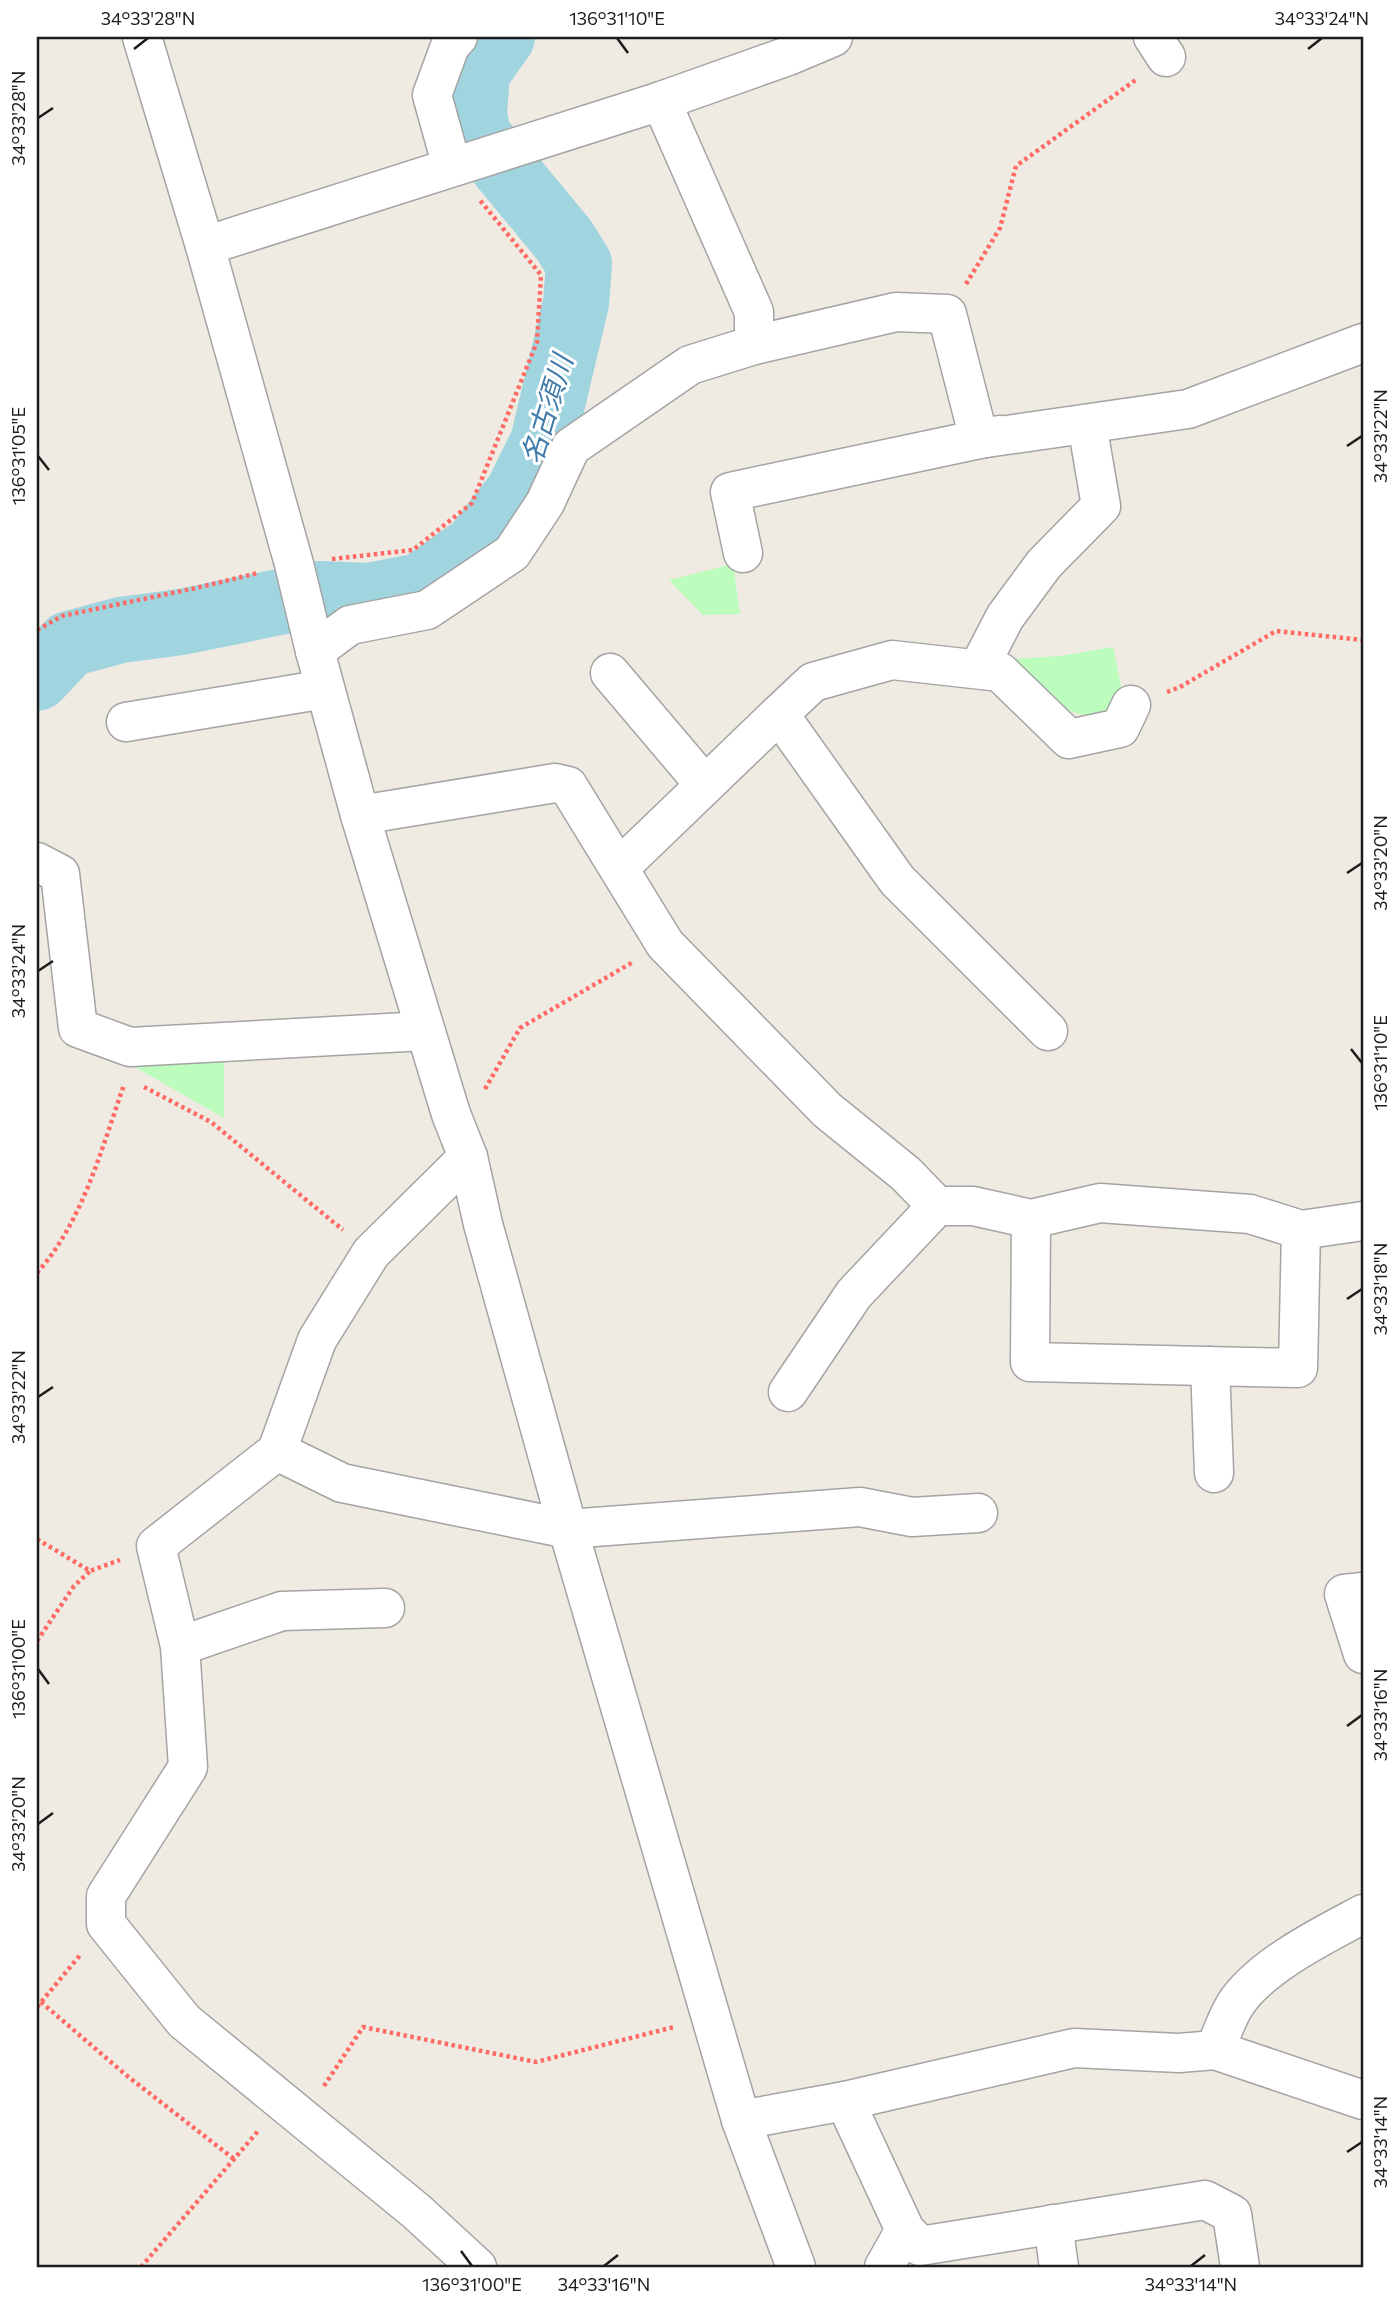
<svg xmlns="http://www.w3.org/2000/svg" width="1400" height="2304" font-family="Commissioner,'Noto Sans JP',sans-serif">
	<style>
		.park { fill: #bcfdbe }
		.lines { fill: none; stroke-linecap: round; stroke-linejoin: round }
		.river { stroke: #a0d5e0; stroke-width: 66 }
		.minor-casing { stroke: #a4a4a4; stroke-width: 41 }
		.path { stroke: #ff6b64; stroke-width: 4.5; stroke-dasharray: 3.5 3.5; stroke-linecap: butt }
		.minor { stroke: #fff; stroke-width: 38 }
		.ticks { fill: none; stroke: #1d1d1d; stroke-width: 2.5 }
		.labels { text-anchor: middle; dominant-baseline: central; stroke-width: 6; stroke-linejoin: round; paint-order: stroke }
		.water-label { font-size: 28px; font-style: italic; fill: #417baa; stroke: #fff }
		.neatline { fill: none; stroke: #1d1d1d; stroke-width: 2.5 }
		.ticks-label { font-size: 18px; text-anchor: middle; fill: #1d1d1d }
	</style>
	<rect width="100%" height="100%" fill="#efeae2"/>
	<!-- park -->
	<g class="park">
		<polygon points="733,564 740,614 703,615 669,580"/>
		<polygon points="1113,647 1125,705 1094,718 1063,709 1013,659 1060,656"/>
		<polygon points="224,1061 224,1118 135,1067 223,1061"/>
	</g>
	<g class="lines">
		<!-- river -->
		<polyline class="river" points="37,678 69,644 121,630 181,622 319,594 369,596 421,586 476,547 518,493 543,442 576,303 579,264 564,240 478,136 474,114 477,72 502,37"/>
		<!-- minor casing -->
		<g class="minor-casing">
			<g id="minor">
				<polyline points="142,37 205,246 294,564 315,651 360,815 451,1114 468,1157 483,1224 568,1529 741,2120 796,2267"/>
				<polyline points="1153,37 1166,57"/>
				<polyline points="661,101 754,312 754,345"/>
				<polyline points="452,167 432,95 450,46 458,37"/>
				<polyline points="205,246 661,101 788,56 833,37"/>
				<polyline points="743,553 730,492 999,435"/>
				<polyline points="315,651 350,625 427,610 512,553 545,503 571,447 690,365 754,345 896,312 947,314 979,439 1188,409 1363,343"/>
				<polyline points="978,669 1005,617 1044,564 1101,506 1087,424"/>
				<polyline points="610,673 705,785"/>
				<polyline points="126,722 325,689"/>
				<polyline points="360,815 555,783 568,786 665,944 827,1110 906,1174 937,1206 973,1206 1031,1219 1100,1203 1250,1214 1301,1230 1363,1221"/>
				<polyline points="37,862 60,874 78,1028 130,1047 425,1031"/>
				<polyline points="619,868 779,714"/>
				<polyline points="1048,1031 897,880 779,714 813,682 892,660 1000,672 1069,739 1120,728 1131,705"/>
				<polyline points="468,1157 371,1253 317,1340 277,1451 156,1546 180,1646 188,1767 106,1896 106,1924 184,2021 416,2211 477,2267"/>
				<polyline points="1031,1219 1030,1362 1298,1368 1301,1230"/>
				<polyline points="1210,1366 1214,1473"/>
				<polyline points="788,1392 854,1294 937,1206"/>
				<polyline points="277,1451 342,1483 568,1529 860,1507 912,1517 978,1513"/>
				<polyline points="1363,1592 1344,1594 1363,1654"/>
				<polyline points="180,1646 282,1611 385,1608"/>
				<path d="M1215,2050C1221,2035 1227,2018 1235,2005C1260,1966 1324,1935 1363,1914"/>
				<polyline points="845,2101 905,2230 920,2246 1205,2200 1232,2214 1240,2267"/>
				<polyline points="741,2120 845,2101 1074,2048 1179,2053 1215,2050 1363,2100"/>
				<polyline points="1053,2224 1059,2267"/>
				<polyline points="884,2267 905,2230"/>
			</g>
		</g>
		<!-- path -->
		<g class="path">
			<polyline points="966,284 1000,228 1016,166 1137,79"/>
			<polyline points="332,559 413,550 472,503 537,342 541,275 479,199"/>
			<polyline points="37,630 62,616 196,588 258,573"/>
			<polyline points="1167,692 1180,687 1276,631 1363,640"/>
			<polyline points="144,1087 211,1122 343,1230"/>
			<polyline points="485,1089 520,1028 633,962"/>
			<path d="M37,1273C83,1221 101,1150 124,1085"/>
			<polyline points="37,1539 90,1571 120,1560"/>
			<polyline points="37,1641 74,1586 90,1571"/>
			<polyline points="41,2002 126,2075 234,2159"/>
			<polyline points="37,2007 81,1954"/>
			<polyline points="324,2086 363,2027 536,2062 674,2027"/>
			<polyline points="141,2267 259,2130"/>
		</g>
		<!-- minor -->
		<use href="#minor" class="minor"/>
	</g>
	<!-- ticks -->
	<path class="ticks" d="M617,38L628,53M134,49L148,38M1308,49L1322,38M38,118L53,108M1347,446L1362,436M38,456L49,470M1347,873L1362,863M38,971L53,961M1351,1049L1362,1063M1347,1299L1362,1289M38,1397L53,1387M38,1669L49,1684M1347,1726L1362,1715M38,1824L53,1813M1347,2152L1362,2142M461,2251L472,2266M604,2266L618,2255M1191,2266L1205,2255"/>
	<g class="labels">
		<!-- water labels -->
		<g class="water-label">
			<text transform="translate(546 409) rotate(-73)">名古須川</text>
		</g>
	</g>
	<!-- border -->
	<rect width="1400" height="2304" fill="none" stroke="#ffffff" stroke-width="77"/>
	<rect x="38" y="38" width="1324" height="2228" class="neatline"/>
	<g class="ticks-label">
		<text x="148" y="25">34°33'28"N</text>
		<text x="617" y="25">136°31'10"E</text>
		<text x="1322" y="25">34°33'24"N</text>
		<text transform="translate(19 118) rotate(-90)" y="6">34°33'28"N</text>
		<text transform="translate(1381 436) rotate(-90)" y="6">34°33'22"N</text>
		<text transform="translate(19 456) rotate(-90)" y="6">136°31'05"E</text>
		<text transform="translate(1381 863) rotate(-90)" y="6">34°33'20"N</text>
		<text transform="translate(19 971) rotate(-90)" y="6">34°33'24"N</text>
		<text transform="translate(1381 1063) rotate(-90)" y="6">136°31'10"E</text>
		<text transform="translate(1381 1289) rotate(-90)" y="6">34°33'18"N</text>
		<text transform="translate(19 1397) rotate(-90)" y="6">34°33'22"N</text>
		<text transform="translate(19 1669) rotate(-90)" y="6">136°31'00"E</text>
		<text transform="translate(1381 1715) rotate(-90)" y="6">34°33'16"N</text>
		<text transform="translate(19 1824) rotate(-90)" y="6">34°33'20"N</text>
		<text transform="translate(1381 2142) rotate(-90)" y="6">34°33'14"N</text>
		<text x="472" y="2291">136°31'00"E</text>
		<text x="604" y="2291">34°33'16"N</text>
		<text x="1191" y="2291">34°33'14"N</text>
	</g>
</svg>
